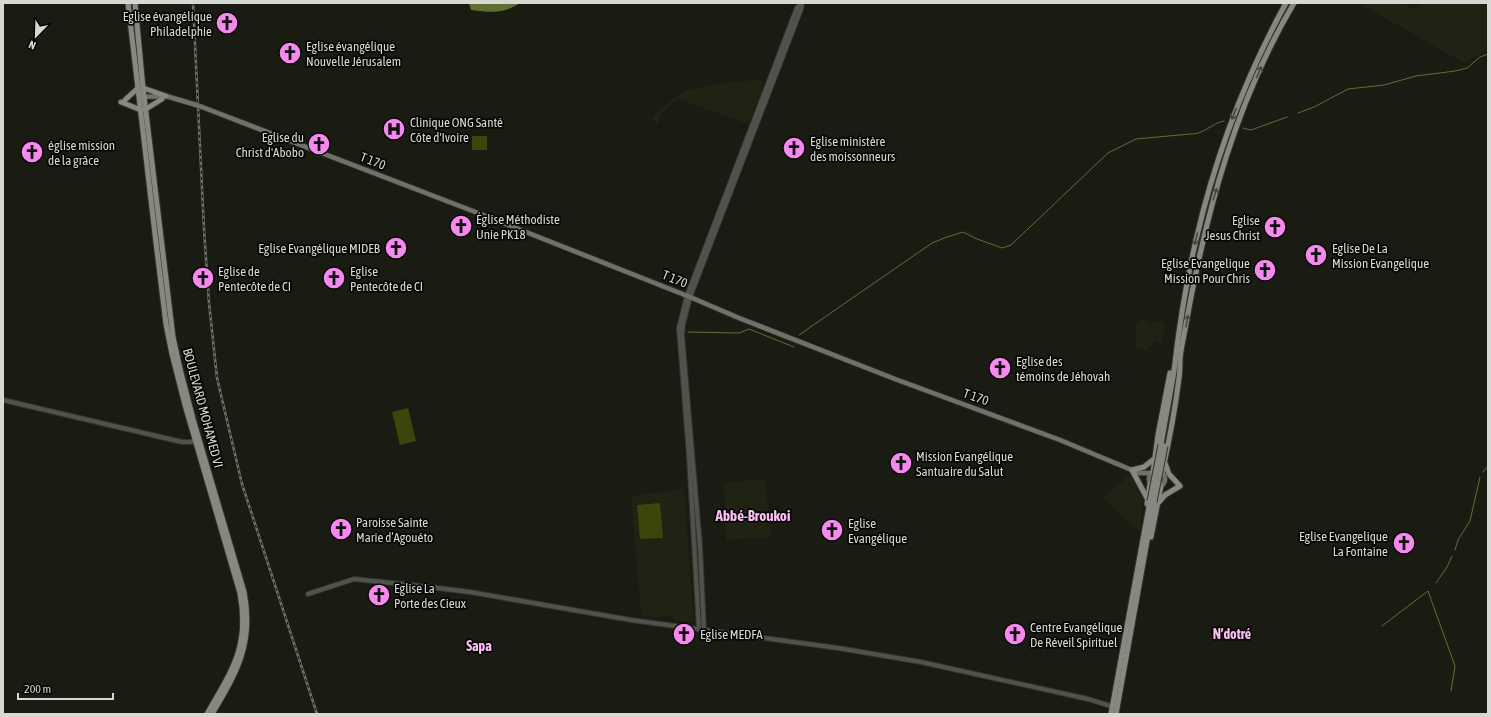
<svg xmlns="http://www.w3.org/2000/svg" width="1491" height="717" font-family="'Asap Condensed',sans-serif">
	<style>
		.built { fill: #202314 }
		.green { fill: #3b460d }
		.water { fill: #616e31 }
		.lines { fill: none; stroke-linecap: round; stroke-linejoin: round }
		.stream { stroke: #616e31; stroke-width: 1 }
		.tertiary-casing { stroke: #34362e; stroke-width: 6 }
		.secondary-casing { stroke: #34362e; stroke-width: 6 }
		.primary-casing { stroke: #34362e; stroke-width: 7 }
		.tertiary { stroke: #51524d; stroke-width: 4 }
		.secondary { stroke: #6f716a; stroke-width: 4.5 }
		.primary { stroke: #878980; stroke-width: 5 }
		.rail-casing { stroke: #70726b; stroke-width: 2.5 }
		.rail { stroke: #060604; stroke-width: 1; stroke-dasharray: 3; stroke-linecap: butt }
		.secondary-bridge-casing { stroke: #34362e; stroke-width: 6; stroke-linecap: butt }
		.primary-bridge-casing { stroke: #34362e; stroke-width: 7; stroke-linecap: butt }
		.secondary-bridge { stroke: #6f716a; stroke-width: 4.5 }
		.primary-bridge { stroke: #878980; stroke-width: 5 }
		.oneway { stroke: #464842 }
		.labels { text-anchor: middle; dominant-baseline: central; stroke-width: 3.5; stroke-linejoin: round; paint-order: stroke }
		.poi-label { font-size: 13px; fill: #d6d8d2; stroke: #060604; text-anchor: start }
		.street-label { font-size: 13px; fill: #d6d8d2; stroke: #060604 }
		.neighbourhood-label { font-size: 14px; font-weight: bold; fill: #fbbef5; stroke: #060604 }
		.quarter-label { font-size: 15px; font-weight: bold; fill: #fbbef5; stroke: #060604 }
	</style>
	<rect width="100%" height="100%" fill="#1a1c13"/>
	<!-- built -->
	<g class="built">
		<polygon points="1359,3 1402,3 1414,9 1422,3 1488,3 1488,49 1464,63"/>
		<polygon points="759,80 764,81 762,91 748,124 681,100 677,100 671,103 661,115 657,125 652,117 670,101 686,90 730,82"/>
		<polygon points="1143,318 1148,324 1157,321 1165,322 1163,340 1160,344 1155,341 1147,351 1138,349 1134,344 1136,342 1135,336 1137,329 1134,325"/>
		<polygon points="1125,473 1133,477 1143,494 1143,500 1140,532 1103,498 1123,481"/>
		<polygon points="765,479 771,537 726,540 724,483"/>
		<polygon points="684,489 694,622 692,623 674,620 673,615 661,616 660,618 641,615 631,496"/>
	</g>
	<!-- green -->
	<g class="green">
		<rect x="472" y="136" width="15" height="14"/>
		<polygon points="408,408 416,441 400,445 392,412"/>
		<polygon points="660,503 663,538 640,539 637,505"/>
	</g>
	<!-- water -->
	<path class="water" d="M469,3H520C501,15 491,12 471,10Z"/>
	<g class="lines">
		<!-- stream -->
		<g class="stream">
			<polyline points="1298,113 1314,107 1348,89 1384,85 1416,76 1455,71 1467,68 1480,57 1488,54"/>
			<polyline points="1243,128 1251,130 1287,117"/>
			<polyline points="688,332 739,333 749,329 794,347"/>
			<path d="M799,335L932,243L947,237L963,232L977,239L1002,248L1011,245L1108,153L1136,139L1190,134C1203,135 1212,123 1224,121"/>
			<polyline points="1483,472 1488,466"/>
			<polyline points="1455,550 1458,540 1470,521 1480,477"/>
			<polyline points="1436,583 1447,567 1452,556"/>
			<polyline points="1382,626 1428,591 1455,666 1451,691"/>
		</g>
		<!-- tertiary casing -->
		<g class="tertiary-casing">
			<g id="tertiary">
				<polyline points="3,400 182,442 189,442 197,441"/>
				<polyline points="308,594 354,579 429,587 470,592 631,620 838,648 921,662 1088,699 1114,707"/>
				<polyline points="699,629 689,456 679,328 687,296 797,8 801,3"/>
				<polyline points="704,630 700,546 682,335 683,324 690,297 801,9 802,3"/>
			</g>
		</g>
		<!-- secondary casing -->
		<g class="secondary-casing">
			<g id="secondary">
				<polyline points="141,97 166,96 193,104"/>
				<polyline points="202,107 478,213 690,297 739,318 895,379 1060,440 1139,473 1151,473"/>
				<circle cx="1157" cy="479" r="8"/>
			</g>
		</g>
		<!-- primary casing -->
		<g class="primary-casing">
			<g id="primary">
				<path d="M128,3L155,234L166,324L172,354L185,405L240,593C250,647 232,670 207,714"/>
				<path d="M135,3L143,88L173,337L180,369L193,419L244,592C254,643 237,672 212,714"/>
				<polyline points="143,88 166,96"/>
				<polyline points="125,100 138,88"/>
				<polyline points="121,102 141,110"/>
				<polyline points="146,109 162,99"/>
				<path d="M1161,445C1165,420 1170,396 1174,371C1179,327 1186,283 1196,240C1215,157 1245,78 1286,3"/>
				<polyline points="1153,472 1158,435 1170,373"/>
				<path d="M1162,473C1169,442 1175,410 1179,378C1180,372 1180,365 1180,359C1181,348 1184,335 1186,324C1206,212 1236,101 1294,3"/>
				<polyline points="1147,498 1132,470 1144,467 1154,459"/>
				<polyline points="1159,502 1165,495 1180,486 1169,474 1165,463"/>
				<polyline points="1147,504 1150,484"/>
				<polyline points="1151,537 1161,486"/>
				<polyline points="1111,714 1150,501"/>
				<polyline points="1116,714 1154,502"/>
			</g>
		</g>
		<!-- tertiary -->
		<use href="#tertiary" class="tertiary"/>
		<!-- secondary -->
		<use href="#secondary" class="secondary"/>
		<!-- primary -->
		<use href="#primary" class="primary"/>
		<!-- rail casing -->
		<g class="rail-casing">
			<polyline id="rail" points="193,3 204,229 209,303 217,378 242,484 317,714"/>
		</g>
		<!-- rail -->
		<use href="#rail" class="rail"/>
		<!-- secondary-bridge casing -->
		<g class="secondary-bridge-casing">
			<polyline id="secondary-bridge" points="193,104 202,107"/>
		</g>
		<!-- primary-bridge casing -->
		<g class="primary-bridge-casing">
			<g id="primary-bridge">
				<polyline points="1150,501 1161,445"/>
				<polyline points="1154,502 1165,446"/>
			</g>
		</g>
		<!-- secondary-bridge -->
		<use href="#secondary-bridge" class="secondary-bridge"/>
		<!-- primary-bridge -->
		<use href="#primary-bridge" class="primary-bridge"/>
	</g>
	<!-- one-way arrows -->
	<defs><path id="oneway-shaft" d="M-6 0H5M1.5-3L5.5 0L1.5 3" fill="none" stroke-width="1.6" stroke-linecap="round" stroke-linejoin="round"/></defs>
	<g class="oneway">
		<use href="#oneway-shaft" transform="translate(1259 72) rotate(-66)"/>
		<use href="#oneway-shaft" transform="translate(1234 114) rotate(111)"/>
		<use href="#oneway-shaft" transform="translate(1215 194) rotate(-74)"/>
		<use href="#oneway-shaft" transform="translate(1196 239) rotate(103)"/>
		<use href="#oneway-shaft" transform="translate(1187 321) rotate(-80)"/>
	</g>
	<!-- icons -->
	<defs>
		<g id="church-disc" transform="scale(1.15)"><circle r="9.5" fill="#f689ee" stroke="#060604"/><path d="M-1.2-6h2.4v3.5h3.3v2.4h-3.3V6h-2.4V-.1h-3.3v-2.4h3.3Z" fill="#111"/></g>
		<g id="hospital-disc" transform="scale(1.15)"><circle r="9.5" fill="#f689ee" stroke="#060604"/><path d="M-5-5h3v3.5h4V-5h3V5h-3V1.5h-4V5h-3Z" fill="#111"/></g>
	</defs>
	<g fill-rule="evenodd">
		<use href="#church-disc" x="227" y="23"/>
		<use href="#church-disc" x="290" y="53"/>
		<use href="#hospital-disc" x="394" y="129"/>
		<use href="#church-disc" x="319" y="144"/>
		<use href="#church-disc" x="794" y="148"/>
		<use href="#church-disc" x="32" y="152"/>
		<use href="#church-disc" x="461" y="226"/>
		<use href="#church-disc" x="1275" y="227"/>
		<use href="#church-disc" x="396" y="248"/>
		<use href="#church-disc" x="1316" y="255"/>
		<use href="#church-disc" x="1265" y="270"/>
		<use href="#church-disc" x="203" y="278"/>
		<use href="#church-disc" x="334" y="278"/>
		<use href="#church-disc" x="1000" y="368"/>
		<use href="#church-disc" x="901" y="463"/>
		<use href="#church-disc" x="341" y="529"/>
		<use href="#church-disc" x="832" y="530"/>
		<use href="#church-disc" x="1404" y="543"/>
		<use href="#church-disc" x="379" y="595"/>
		<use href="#church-disc" x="684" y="634"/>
		<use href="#church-disc" x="1015" y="634"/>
	</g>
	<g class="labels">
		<!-- poi labels -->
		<g class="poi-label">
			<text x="212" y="16" text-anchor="end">Eglise évangélique<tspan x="212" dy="15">Philadelphie</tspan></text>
			<text x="306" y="46">Eglise évangélique<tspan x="306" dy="15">Nouvelle Jérusalem</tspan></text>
			<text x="410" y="122">Clinique ONG Santé<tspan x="410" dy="15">Côte d'Ivoire</tspan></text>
			<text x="304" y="137" text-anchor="end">Eglise du<tspan x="304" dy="15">Christ d'Abobo</tspan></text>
			<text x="810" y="141">Eglise ministère<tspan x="810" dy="15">des moissonneurs</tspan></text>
			<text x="48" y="145">église mission<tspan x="48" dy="15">de la grâce</tspan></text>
			<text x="476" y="219">Église Méthodiste<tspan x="476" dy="15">Unie PK18</tspan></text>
			<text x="1260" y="220" text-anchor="end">Eglise<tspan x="1260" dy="15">Jesus Christ</tspan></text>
			<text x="380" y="248" text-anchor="end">Eglise Evangélique MIDEB</text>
			<text x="1332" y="248">Eglise De La<tspan x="1332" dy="15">Mission Evangelique</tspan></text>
			<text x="1250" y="263" text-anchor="end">Eglise Evangelique<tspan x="1250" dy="15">Mission Pour Chris</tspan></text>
			<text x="218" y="271">Eglise de<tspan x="218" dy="15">Pentecôte de CI</tspan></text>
			<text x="350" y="271">Eglise<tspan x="350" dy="15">Pentecôte de CI</tspan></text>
			<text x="1016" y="361">Eglise des<tspan x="1016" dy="15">témoins de Jéhovah</tspan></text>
			<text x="916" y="456">Mission Evangélique<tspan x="916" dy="15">Santuaire du Salut</tspan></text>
			<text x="356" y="522">Paroisse Sainte<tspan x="356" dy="15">Marie d’Agouéto</tspan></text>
			<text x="848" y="523">Eglise<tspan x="848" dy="15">Evangélique</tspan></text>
			<text x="1388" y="536" text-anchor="end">Eglise Evangelique<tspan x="1388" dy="15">La Fontaine</tspan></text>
			<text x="394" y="588">Eglise La<tspan x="394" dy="15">Porte des Cieux</tspan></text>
			<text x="1030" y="627">Centre Evangélique<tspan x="1030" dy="15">De Réveil Spirituel</tspan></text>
			<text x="700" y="634">Eglise MEDFA</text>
		</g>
		<!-- street labels -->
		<g class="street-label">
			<text transform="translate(373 161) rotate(21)">T 170</text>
			<text transform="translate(675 279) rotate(22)">T 170</text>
			<text transform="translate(976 397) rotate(19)">T 170</text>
			<text transform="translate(203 408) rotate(75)">BOULEVARD MOHAMED VI</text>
		</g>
		<!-- neighbourhood labels -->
		<g class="neighbourhood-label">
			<text x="1232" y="634">N’dotré</text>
			<text x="479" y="646">Sapa</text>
		</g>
		<!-- quarter labels -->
		<g class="quarter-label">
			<text x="753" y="515">Abbé-Broukoi</text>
		</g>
	</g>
	<!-- border -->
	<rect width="1491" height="717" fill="none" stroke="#d6d8d2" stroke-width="8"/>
	<!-- north arrow -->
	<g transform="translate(36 36) rotate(203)" stroke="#060604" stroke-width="3" paint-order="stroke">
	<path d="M0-3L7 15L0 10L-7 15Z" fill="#d6d8d2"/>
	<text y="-6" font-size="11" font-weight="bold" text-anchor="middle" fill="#d6d8d2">N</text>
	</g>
	<!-- scale -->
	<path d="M18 693v6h95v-6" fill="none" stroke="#d6d8d2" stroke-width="2"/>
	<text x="24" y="693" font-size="12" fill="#d6d8d2" stroke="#060604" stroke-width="3" paint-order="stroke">200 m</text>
</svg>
